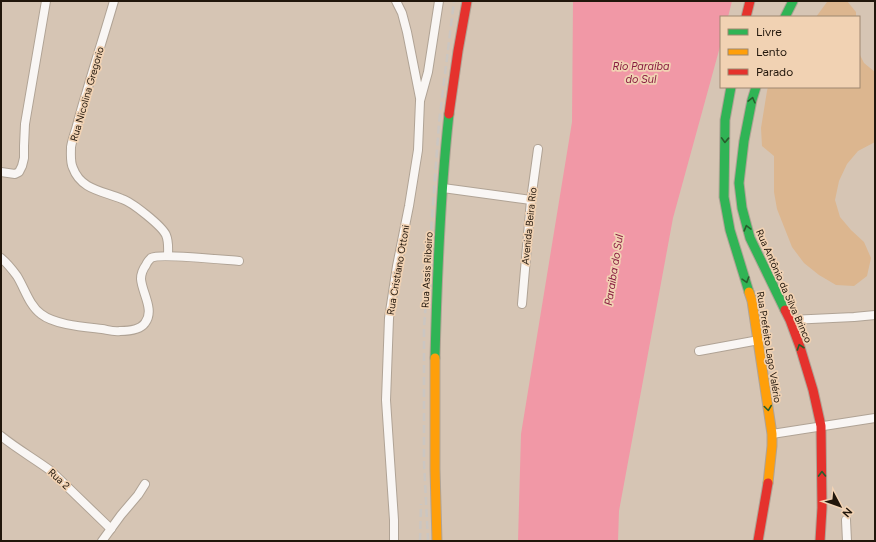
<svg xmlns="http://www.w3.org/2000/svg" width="876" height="542" font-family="Figtree,sans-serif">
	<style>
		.green { fill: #dcb68f }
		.water { fill: #f198a6 }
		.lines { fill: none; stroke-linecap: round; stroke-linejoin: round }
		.street-casing { stroke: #b0a395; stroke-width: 10 }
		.fast-casing { stroke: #b0a395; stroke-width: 11 }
		.slow-casing { stroke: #b0a395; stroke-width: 11 }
		.jam-casing { stroke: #b0a395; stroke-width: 11 }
		.street { stroke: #f9f6f4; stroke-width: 8 }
		.fast { stroke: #30b455; stroke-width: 9 }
		.slow { stroke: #ff9f0a; stroke-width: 9 }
		.jam { stroke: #e5322d; stroke-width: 9 }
		.rail { stroke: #cbc6c1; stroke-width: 2.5; stroke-dasharray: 8 4; stroke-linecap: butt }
		.oneway { stroke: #285d2c }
		.labels { text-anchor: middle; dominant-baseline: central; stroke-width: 3.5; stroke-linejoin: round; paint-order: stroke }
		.street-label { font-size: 10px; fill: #21160b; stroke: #f1d2b3 }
		.water-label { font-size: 11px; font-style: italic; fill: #881d40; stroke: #f1d2b3 }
	</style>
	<rect width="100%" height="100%" fill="#d6c5b4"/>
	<!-- green -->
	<g class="green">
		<polygon points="829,1 847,1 856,12 856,17 816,17 827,2"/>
		<polygon points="859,53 864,63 875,72 875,142 858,151 847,164 839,181 835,200 840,217 851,230 864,242 871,258 867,276 854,286 836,285 819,275 804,263 792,247 777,209 774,192 774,156 762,146 761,128 767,91 768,87 859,87"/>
	</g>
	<!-- water -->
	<polygon class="water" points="573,1 732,1 728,17 721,17 721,43 673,218 619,511 618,541 518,541 521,434 572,122"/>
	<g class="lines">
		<!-- street casing -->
		<g class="street-casing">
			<g id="street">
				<path d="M114,1C105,32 95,63 86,94C82,106 79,118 76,129C74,135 72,141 71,147C71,154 70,162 73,168C81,190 103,191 122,199C132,202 162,226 166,235C169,242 168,249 168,256"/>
				<polyline points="396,1 402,13 407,32 420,98"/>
				<polyline points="1,172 15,174 19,172 22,166 24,158 24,146 25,124 46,1"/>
				<polyline points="443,188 531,200"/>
				<path d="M1,258C7,263 12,269 17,276C25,289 29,305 41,314C55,325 85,327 102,329C108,330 114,332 120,331C129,331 140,330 145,323C155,310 142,293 141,279C141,274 143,269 146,265C147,262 149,260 151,258C159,253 225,260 239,261"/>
				<polyline points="522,304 531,200 538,149"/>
				<polyline points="790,320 854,317 875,315"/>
				<polyline points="699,351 759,340"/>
				<polyline points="772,434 875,418"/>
				<path d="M1,436C17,449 35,459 51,471L111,529"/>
				<polyline points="846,520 847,541"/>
				<polyline points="102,541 121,515 138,495 145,484"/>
				<polyline points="394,541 394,520 386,400 389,318 397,266 409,206 418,150 420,101 428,72 439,1"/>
			</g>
		</g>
		<!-- fast casing -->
		<g class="fast-casing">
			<g id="fast">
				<polyline points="785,17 793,1"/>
				<polyline points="731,87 725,120 724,197 730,230 749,292"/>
				<polyline points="756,87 752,100 744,141 739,183 742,208 750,238 785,310"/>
				<path d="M435,358C437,277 440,195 449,114"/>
			</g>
		</g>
		<!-- slow casing -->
		<g class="slow-casing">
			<g id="slow">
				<polyline points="749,292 752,301 772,434 772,446 768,483"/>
				<polyline points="435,358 435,469 437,541"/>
			</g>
		</g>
		<!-- jam casing -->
		<g class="jam-casing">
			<g id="jam">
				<polyline points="746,17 750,1"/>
				<polyline points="449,114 458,51 467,1"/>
				<polyline points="785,310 790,320 800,347 813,390 821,426 822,508 820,541"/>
				<polyline points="758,541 768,483"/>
			</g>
		</g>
		<!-- street -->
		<use href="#street" class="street"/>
		<!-- fast -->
		<use href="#fast" class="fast"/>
		<!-- slow -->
		<use href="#slow" class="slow"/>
		<!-- jam -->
		<use href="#jam" class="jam"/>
		<!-- rail -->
		<g class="rail">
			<polyline points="420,541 421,504"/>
			<polyline points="428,541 424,462 424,328 439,123 454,1"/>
		</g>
	</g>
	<!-- one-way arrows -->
	<defs><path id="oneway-chevron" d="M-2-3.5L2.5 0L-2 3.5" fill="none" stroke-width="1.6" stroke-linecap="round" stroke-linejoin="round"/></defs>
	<g class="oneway">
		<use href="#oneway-chevron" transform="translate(752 100) rotate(-76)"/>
		<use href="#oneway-chevron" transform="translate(725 140) rotate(92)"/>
		<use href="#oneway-chevron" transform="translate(747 228) rotate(-105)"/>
		<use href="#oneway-chevron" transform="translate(746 280) rotate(73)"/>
		<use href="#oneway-chevron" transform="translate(800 347) rotate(-109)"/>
		<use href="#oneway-chevron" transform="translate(768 408) rotate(82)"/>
		<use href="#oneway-chevron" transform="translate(822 474) rotate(-91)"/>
	</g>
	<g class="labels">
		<!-- street labels -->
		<g class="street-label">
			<text transform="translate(87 94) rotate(-74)">Rua Nicolina Gregorio</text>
			<text transform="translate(529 226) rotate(-84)">Avenida Beira Rio</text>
			<text transform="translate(398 270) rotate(-80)">Rua Cristiano Ottoni</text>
			<text transform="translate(427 270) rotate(-87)">Rua Assis Ribeiro</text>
			<text transform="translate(784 286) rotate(66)">Rua Antônio da Silva Brinco</text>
			<text transform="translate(769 347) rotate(81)">Rua Prefeito Lago Valério</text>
			<text transform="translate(59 479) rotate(43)">Rua 2</text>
		</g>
		<!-- water labels -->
		<g class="water-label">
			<text x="641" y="66">Rio Paraíba<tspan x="641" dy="13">do Sul</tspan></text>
			<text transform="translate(614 270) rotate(-81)">Paraiba do Sul</text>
		</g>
	</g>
	<!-- border -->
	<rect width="876" height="542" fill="none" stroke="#21160b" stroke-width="4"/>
	<!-- legend -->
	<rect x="720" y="16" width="140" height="72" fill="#f1d2b3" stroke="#9e8770"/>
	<rect x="728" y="29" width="20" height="6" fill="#30b455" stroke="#9e8770"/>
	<text x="756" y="36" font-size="12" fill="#21160b">Livre</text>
	<rect x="728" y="49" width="20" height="6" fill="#ff9f0a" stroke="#9e8770"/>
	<text x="756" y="56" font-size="12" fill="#21160b">Lento</text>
	<rect x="728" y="69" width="20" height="6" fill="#e5322d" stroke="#9e8770"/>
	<text x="756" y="76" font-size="12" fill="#21160b">Parado</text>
	<!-- north arrow -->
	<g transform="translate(840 506) rotate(131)" stroke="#f1d2b3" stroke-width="3" paint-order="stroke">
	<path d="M0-3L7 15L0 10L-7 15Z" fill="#21160b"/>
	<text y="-6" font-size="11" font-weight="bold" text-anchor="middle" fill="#21160b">N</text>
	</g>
</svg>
